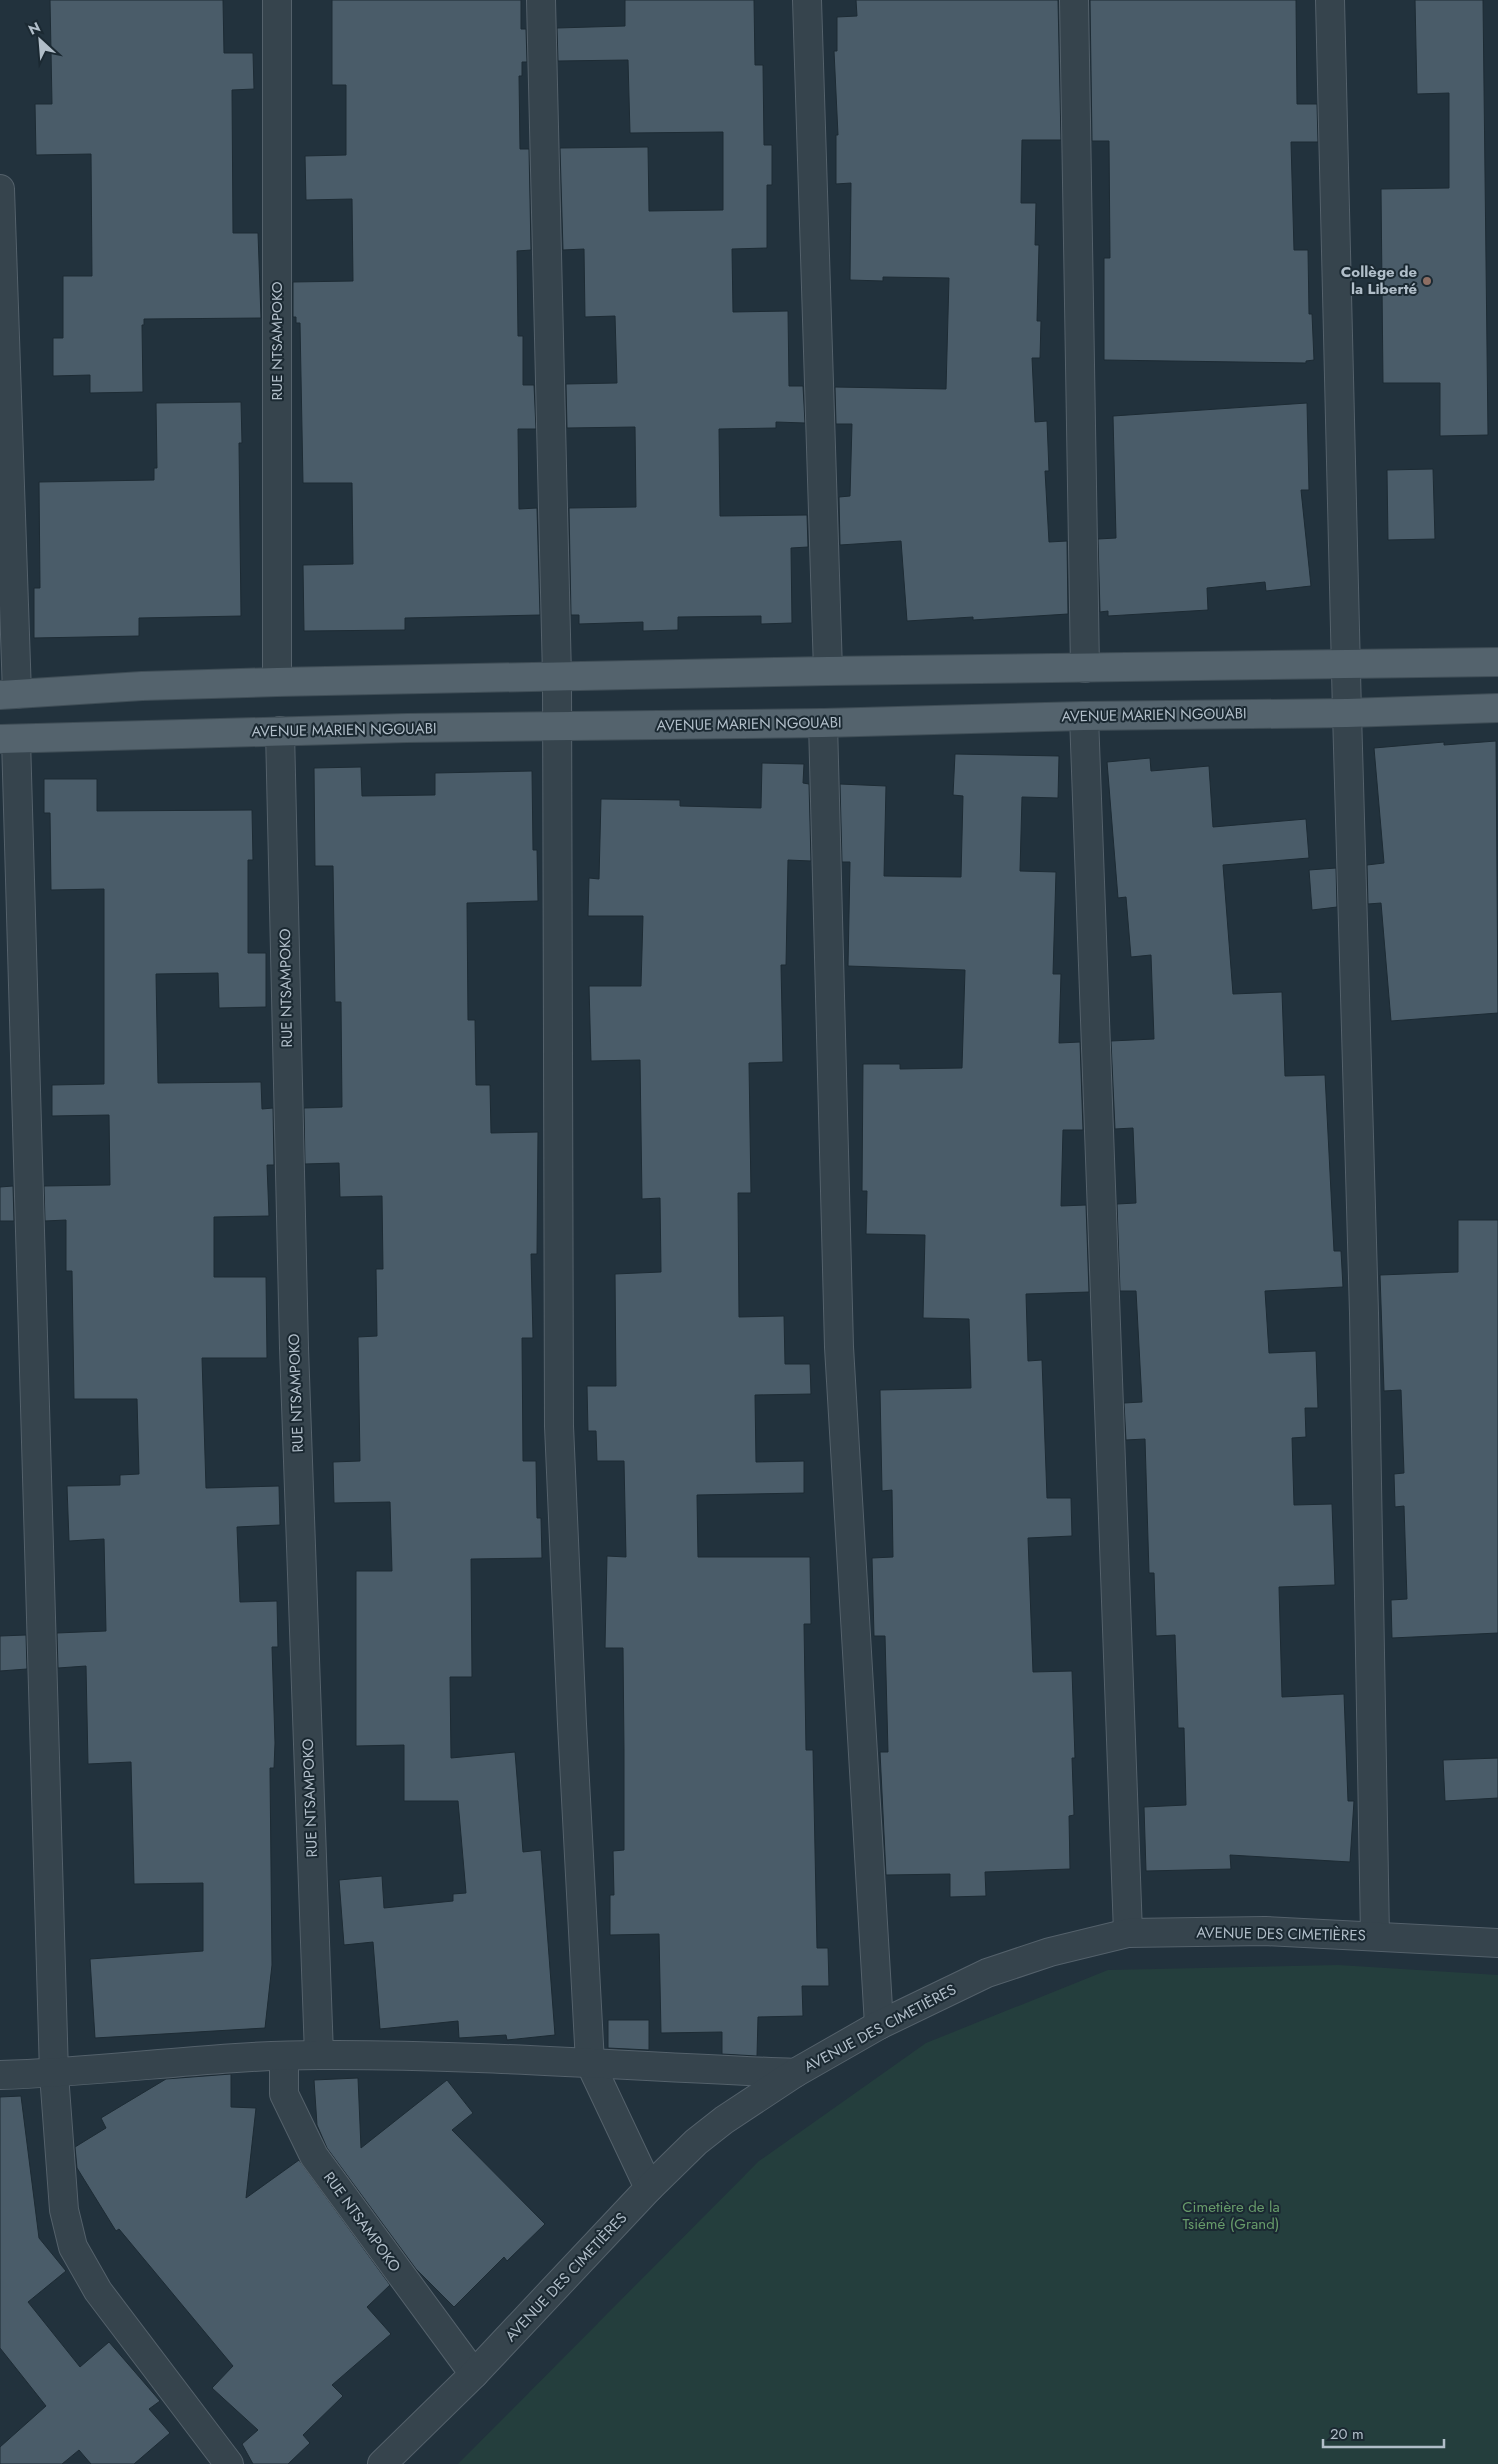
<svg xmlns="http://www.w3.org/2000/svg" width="1498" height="2464" font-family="Jost,sans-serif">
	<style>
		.green { fill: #243e3d }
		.building { fill: #4a5c69; stroke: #1d2b34 }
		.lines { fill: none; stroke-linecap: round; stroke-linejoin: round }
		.street-casing { stroke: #54616b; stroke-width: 30 }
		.primary-casing { stroke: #3f4d56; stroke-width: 30 }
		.street { stroke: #36444d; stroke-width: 28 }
		.primary { stroke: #54636d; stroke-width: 28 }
		.education-dot { fill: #8d6e63; stroke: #1b2932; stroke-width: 2 }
		.labels { text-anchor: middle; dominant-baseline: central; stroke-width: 4; stroke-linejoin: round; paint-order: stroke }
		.poi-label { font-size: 15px; font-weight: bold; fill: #b1bec9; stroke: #1b2932; text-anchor: end }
		.street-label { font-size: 15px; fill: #b1bec9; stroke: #1b2932 }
		.park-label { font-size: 15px; fill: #679b6a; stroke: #1b2932 }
	</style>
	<rect width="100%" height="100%" fill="#22323d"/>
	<!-- green -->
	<polygon class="green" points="1338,1965 1498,1975 1498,2464 458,2464 759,2161 926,2043 1108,1970"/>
	<!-- building -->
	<g class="building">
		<polygon points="50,0 223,0 224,53 253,53 254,89 232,90 233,233 258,233 261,318 144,319 144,325 142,325 143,392 90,393 90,375 53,376 53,338 63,338 63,276 92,276 91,154 36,155 35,104 52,104"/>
		<polygon points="332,0 521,0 521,29 526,29 527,62 522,62 522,76 519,76 520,149 529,149 531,250 517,251 518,336 523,336 523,385 534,385 536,429 518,429 519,509 537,508 540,615 405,618 405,630 304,631 303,565 353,564 352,483 303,483 300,323 296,323 296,317 293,317 293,282 353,281 352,199 306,200 305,156 346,155 346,85 332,85"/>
		<polygon points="625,0 754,0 755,65 763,65 764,145 772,145 772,185 767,185 767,248 732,249 733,312 788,311 789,386 803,386 805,423 776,422 776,428 719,429 720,516 807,515 808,547 791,548 792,623 761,624 761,616 678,617 678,630 643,631 643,622 579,624 579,615 571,615 569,508 636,507 635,427 567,428 566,384 617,383 615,316 585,317 584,249 563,250 560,148 648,147 649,211 723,210 723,132 630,133 628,60 558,61 557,28 625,26"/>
		<polygon points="856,0 1058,0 1061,140 1022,140 1021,203 1036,203 1035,245 1039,245 1037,321 1041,321 1040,358 1032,358 1035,422 1047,421 1049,471 1045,471 1049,542 1067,541 1068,614 973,620 973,617 907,621 901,541 840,545 839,497 850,496 852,424 836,424 835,387 946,389 949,278 883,277 883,281 850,280 851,183 836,184 836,135 838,135 834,51 837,51 837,17 857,16"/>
		<polygon points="1090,0 1296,0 1297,104 1317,104 1318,142 1291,142 1294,250 1308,250 1309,314 1312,314 1314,360 1306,361 1306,363 1104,360 1104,258 1110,258 1109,141 1092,141"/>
		<polygon points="1415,0 1483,0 1488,435 1440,436 1440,383 1383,383 1381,189 1449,188 1449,93 1417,94"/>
		<polygon points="241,402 242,443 239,443 241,616 139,618 139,636 34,638 34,588 40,588 39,482 154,480 154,468 157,468 156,403"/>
		<polygon points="1307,403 1309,490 1301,490 1311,586 1266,591 1265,582 1207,588 1208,610 1108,616 1108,611 1100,612 1098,539 1116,538 1113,416"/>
		<polygon points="1433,469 1435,539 1388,540 1387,470"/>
		<polygon points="1496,741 1498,1013 1391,1021 1381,903 1368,904 1367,865 1384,863 1374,748 1444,742 1444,745"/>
		<polygon points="955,754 1059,756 1058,798 1022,797 1020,871 1056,872 1053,974 1061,974 1059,1043 1080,1042 1083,1130 1063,1130 1061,1206 1086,1205 1089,1292 1026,1294 1028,1361 1042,1360 1047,1498 1071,1498 1072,1536 1028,1538 1033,1672 1072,1671 1075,1758 1072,1758 1074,1815 1069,1816 1070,1869 985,1872 986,1896 950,1897 950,1874 886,1875 880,1752 888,1752 885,1636 874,1636 872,1558 893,1557 892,1490 882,1491 880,1390 971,1388 969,1319 923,1318 925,1235 866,1234 867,1191 862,1191 863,1064 900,1064 900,1069 962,1068 965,970 848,966 850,862 842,862 840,784 886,786 884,876 961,877 963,796 953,795"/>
		<polygon points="1150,758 1151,771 1209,766 1213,827 1306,819 1309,858 1223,865 1233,994 1282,992 1285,1076 1325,1075 1334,1251 1341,1251 1343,1287 1265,1291 1269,1353 1316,1351 1318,1408 1305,1408 1306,1437 1292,1438 1294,1505 1332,1504 1335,1585 1279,1587 1282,1697 1344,1694 1348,1801 1354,1801 1350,1862 1230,1855 1231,1869 1146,1871 1144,1807 1186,1805 1184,1728 1178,1728 1175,1635 1156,1636 1154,1573 1149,1573 1145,1439 1126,1440 1124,1403 1142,1402 1136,1291 1120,1291 1117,1204 1136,1203 1133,1128 1115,1129 1111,1041 1154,1039 1151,955 1131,957 1126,897 1118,898 1107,762"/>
		<polygon points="762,763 804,764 803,783 809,784 811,861 788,860 786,965 781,965 783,1062 749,1063 751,1193 738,1193 739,1317 784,1316 785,1364 810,1364 811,1394 755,1395 756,1462 804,1461 804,1493 697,1495 698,1557 810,1557 811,1624 804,1624 806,1750 813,1750 817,1948 828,1948 829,1986 802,1986 803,2016 758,2017 757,2056 722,2054 722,2032 661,2033 659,1934 610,1935 610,1895 614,1895 613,1851 624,1850 624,1750 623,1648 605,1648 607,1556 626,1557 624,1461 597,1461 596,1431 588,1431 587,1386 616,1386 615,1274 661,1272 660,1198 642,1199 640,1060 591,1061 589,986 641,986 643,916 588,916 589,878 599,879 601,799 680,800 680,806 761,808"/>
		<polygon points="361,767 362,796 435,795 435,773 532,771 533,850 537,850 538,901 467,903 468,1020 475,1020 476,1085 490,1085 491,1133 538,1132 537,1254 531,1254 533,1338 522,1338 523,1461 536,1461 537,1518 541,1518 542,1558 471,1559 472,1677 450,1677 451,1758 515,1752 523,1852 541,1850 555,2035 507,2040 506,2035 459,2038 458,2021 380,2029 373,1942 344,1945 339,1880 382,1876 384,1908 453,1901 453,1894 466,1893 458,1801 404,1801 404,1745 356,1746 356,1571 392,1571 390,1502 334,1503 333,1462 360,1461 358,1337 377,1336 376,1269 383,1269 382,1196 340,1197 339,1163 305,1164 304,1108 342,1107 341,1002 335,1002 333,866 315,866 314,768"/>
		<polygon points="44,779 97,779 97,811 252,810 253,860 248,860 248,953 266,953 266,1007 219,1008 218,973 156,974 158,1083 261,1082 262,1109 273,1108 274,1165 267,1165 269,1216 214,1217 214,1277 266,1277 267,1358 202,1358 206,1488 279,1486 280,1525 237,1527 240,1602 277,1601 278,1647 272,1647 275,1743 274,1768 270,1768 272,1965 265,2028 95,2038 90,1959 203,1951 203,1883 134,1884 131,1762 88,1764 86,1666 58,1668 57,1633 106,1631 104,1539 69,1541 67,1486 120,1485 120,1475 139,1474 137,1399 74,1399 72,1271 66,1271 66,1220 45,1221 44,1186 110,1185 109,1115 52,1116 52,1085 104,1084 104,889 51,890 50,813 44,813"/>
		<polygon points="1336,868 1337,907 1312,910 1309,870"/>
		<polygon points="13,1186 14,1221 0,1221 0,1187"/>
		<polygon points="1458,1220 1498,1220 1498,1633 1392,1638 1391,1600 1407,1599 1404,1506 1395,1507 1394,1474 1404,1473 1401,1390 1384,1391 1380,1275 1458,1272"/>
		<polygon points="26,1635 27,1669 0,1671 0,1636"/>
		<polygon points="1498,1758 1498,1798 1445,1801 1443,1760"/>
		<polygon points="608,2020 649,2020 649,2050 608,2048"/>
		<polygon points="231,2074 231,2107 256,2108 246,2198 299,2160 390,2285 367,2307 391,2334 332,2385 343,2396 303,2435 310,2443 288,2464 253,2464 242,2444 258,2430 212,2388 233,2366 119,2229 116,2231 77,2168 75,2147 106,2128 101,2118 166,2079"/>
		<polygon points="358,2078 361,2148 447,2080 473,2113 452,2130 545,2224 507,2261 504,2257 454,2307 416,2269 327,2148 317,2125 314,2080"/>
		<polygon points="21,2096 39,2238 66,2271 28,2302 80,2367 109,2342 160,2401 149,2409 170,2433 134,2464 91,2464 79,2450 62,2464 0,2464 0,2447 46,2406 0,2348 0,2097"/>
	</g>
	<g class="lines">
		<!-- street casing -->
		<g class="street-casing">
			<g id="street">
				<polyline points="541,0 557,677 559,1426 572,1724 590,2063 649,2188"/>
				<polyline points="807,0 828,671"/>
				<polyline points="1074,0 1085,668"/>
				<polyline points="1330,0 1347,713 1364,1313 1375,1936"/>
				<polyline points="0,189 17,694"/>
				<polyline points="277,682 277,0"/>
				<polyline points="1084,716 1128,1933"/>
				<polyline points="823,723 839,1347 879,2025"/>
				<polyline points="280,731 294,1348 319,2055"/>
				<polyline points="16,739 54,2074 64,2210 73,2247 98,2291 229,2464"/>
				<polyline points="284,2056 284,2094 314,2156 474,2374"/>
				<path d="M0,2075C107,2072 213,2055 319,2055C478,2054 637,2067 795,2073"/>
				<polyline points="382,2464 474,2374 649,2188 696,2142 724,2120 795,2073 879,2025 987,1973 1050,1952 1128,1933 1265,1931 1498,1943"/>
			</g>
		</g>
		<!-- primary casing -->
		<g class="primary-casing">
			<g id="primary">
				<polyline points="0,695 142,686 277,682 828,671 1498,662"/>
				<polyline points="0,739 407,728 823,723 1084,716 1347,713 1498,708"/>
			</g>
		</g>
		<!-- street -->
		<use href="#street" class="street"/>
		<!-- primary -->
		<use href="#primary" class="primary"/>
	</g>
	<!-- markers -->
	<circle class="education-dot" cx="1427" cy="281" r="5"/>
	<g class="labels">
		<!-- poi labels -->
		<g class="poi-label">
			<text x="1417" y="272">Collège de<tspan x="1417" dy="17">la Liberté</tspan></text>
		</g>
		<!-- street labels -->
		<g class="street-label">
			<text transform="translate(277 341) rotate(-90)">RUE NTSAMPOKO</text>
			<text transform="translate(1154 715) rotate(-1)">AVENUE MARIEN NGOUABI</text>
			<text transform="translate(749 724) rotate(-1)">AVENUE MARIEN NGOUABI</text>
			<text transform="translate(344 730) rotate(-1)">AVENUE MARIEN NGOUABI</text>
			<text transform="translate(286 988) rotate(-91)">RUE NTSAMPOKO</text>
			<text transform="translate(296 1393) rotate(-92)">RUE NTSAMPOKO</text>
			<text transform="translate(310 1798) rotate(-92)">RUE NTSAMPOKO</text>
			<text transform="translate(1281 1934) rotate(1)">AVENUE DES CIMETIÈRES</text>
			<text transform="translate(880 2028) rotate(-28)">AVENUE DES CIMETIÈRES</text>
			<text transform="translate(362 2222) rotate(54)">RUE NTSAMPOKO</text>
			<text transform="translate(566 2277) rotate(-47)">AVENUE DES CIMETIÈRES</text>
		</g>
		<!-- park labels -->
		<g class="park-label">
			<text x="1231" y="2207">Cimetière de la<tspan x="1231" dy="17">Tsiémé (Grand)</tspan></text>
		</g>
	</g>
	<!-- north arrow -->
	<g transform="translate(40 40) rotate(334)" stroke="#1b2932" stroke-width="4" paint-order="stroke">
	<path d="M0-4L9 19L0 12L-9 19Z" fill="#b1bec9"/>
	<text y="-8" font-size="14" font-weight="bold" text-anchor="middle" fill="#b1bec9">N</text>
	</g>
	<!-- scale -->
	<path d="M1323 2439v8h121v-8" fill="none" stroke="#b1bec9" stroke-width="2.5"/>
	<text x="1330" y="2439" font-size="15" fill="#b1bec9" stroke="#1b2932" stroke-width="4" paint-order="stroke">20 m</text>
</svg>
